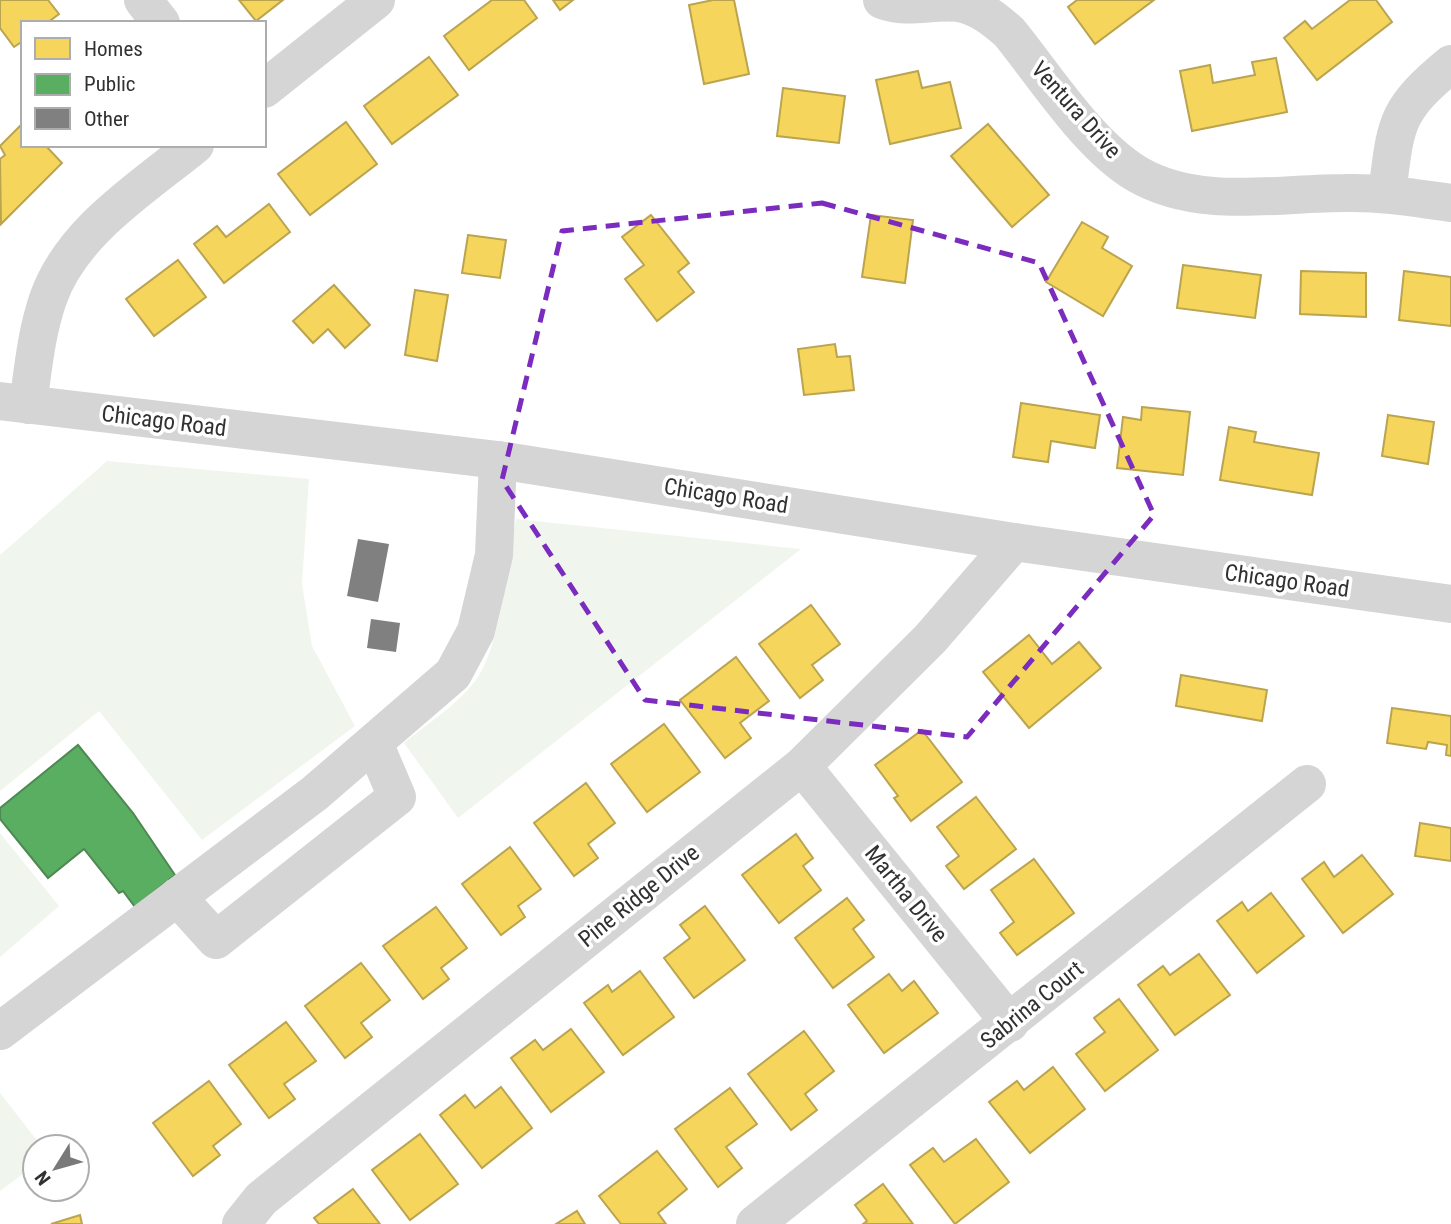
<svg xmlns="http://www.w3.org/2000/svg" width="1451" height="1224" font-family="'Roboto Condensed',sans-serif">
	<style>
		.green { fill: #f0f6ed }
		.homes { fill: #f6d55c; stroke: #bba44f; stroke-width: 2 }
		.public { fill: #5aae61; stroke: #4e8853; stroke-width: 2 }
		.building { fill: #808080 }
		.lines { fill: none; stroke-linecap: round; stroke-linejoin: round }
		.minor { stroke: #d5d5d5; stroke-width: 38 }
		.marked { fill: none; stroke: #7b2cbf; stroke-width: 5; stroke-dasharray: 14 9; stroke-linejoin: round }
		.labels { text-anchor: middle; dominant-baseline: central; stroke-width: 7; stroke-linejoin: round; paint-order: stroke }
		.street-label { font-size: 23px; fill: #313131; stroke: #fff }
	</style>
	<rect width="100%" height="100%" fill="#fff"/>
	<!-- green -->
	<g class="green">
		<polygon points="107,461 309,479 302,584 312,646 355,726 202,840 99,711 0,791 0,555"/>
		<path d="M516,519L801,549L458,818L404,743C430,721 468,699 483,668C503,626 507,564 516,519Z"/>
		<polygon points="0,833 59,906 0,957"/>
		<polygon points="0,1093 42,1147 35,1147 35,1165 0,1191"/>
	</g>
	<!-- homes -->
	<g class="homes">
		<polygon points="0,0 48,0 59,14 47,23 23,23 23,41 14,47 0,28"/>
		<polygon points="239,0 283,0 256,21"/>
		<polygon points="492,0 524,0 537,18 469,70 444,36"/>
		<polygon points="553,0 573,0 560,10"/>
		<polygon points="713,0 734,0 749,74 704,84 689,5"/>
		<polygon points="1077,0 1154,0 1095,44 1068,7"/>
		<polygon points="1350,0 1376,0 1392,22 1317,80 1284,38 1305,21 1312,29"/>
		<polygon points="429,57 458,95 392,144 364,106"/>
		<polygon points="1276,58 1287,112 1192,131 1180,71 1210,65 1213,83 1255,75 1252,62"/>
		<polygon points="918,71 922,88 950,82 961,128 890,144 876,80"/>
		<polygon points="783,88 845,96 839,143 777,136"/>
		<polygon points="346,122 377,164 310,215 278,174"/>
		<polygon points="23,123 23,145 45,145 62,163 1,224 0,159 5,155 0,146"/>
		<polygon points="988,124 1049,195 1012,227 951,156"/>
		<polygon points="269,204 290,232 224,283 194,244 217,226 226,237"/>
		<polygon points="651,215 689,263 678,272 694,292 657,321 625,279 644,265 622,237"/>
		<polygon points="871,215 913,220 905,283 862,277"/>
		<polygon points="1082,222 1108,237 1102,248 1132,266 1103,316 1046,282"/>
		<polygon points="468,235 506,240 500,278 462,273"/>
		<polygon points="178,260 206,297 154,336 126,299"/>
		<polygon points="1183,265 1261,275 1255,318 1177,308"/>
		<polygon points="1301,271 1366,273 1366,317 1300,314"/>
		<polygon points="1404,271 1451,277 1451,326 1399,320"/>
		<polygon points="334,285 370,325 345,348 328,329 313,343 293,321"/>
		<polygon points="415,290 448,295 437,361 405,355"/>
		<polygon points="835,344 837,357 850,356 854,390 804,395 798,349"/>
		<polygon points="1021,403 1100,415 1095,448 1051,441 1048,462 1013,457"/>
		<polygon points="1142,407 1190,412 1183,475 1117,468 1123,417 1141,420"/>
		<polygon points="1388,415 1434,422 1428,464 1382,456"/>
		<polygon points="1229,427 1256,432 1254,442 1319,453 1312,495 1220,480"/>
		<polygon points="811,605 840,644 812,665 823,680 800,698 759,644"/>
		<polygon points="1029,635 1052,664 1079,642 1101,668 1029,728 983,672"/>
		<polygon points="736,657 769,701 740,723 751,738 725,758 680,700"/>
		<polygon points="1181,675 1267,690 1262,721 1176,706"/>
		<polygon points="1392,708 1451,716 1451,756 1446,755 1447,745 1428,742 1426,749 1387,743"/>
		<polygon points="664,724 700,772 647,812 611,764"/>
		<polygon points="922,730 962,782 911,821 894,798 898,796 875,765"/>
		<polygon points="586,783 615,823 588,844 598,858 574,876 534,823"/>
		<polygon points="976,797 1016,849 964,889 946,866 959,856 937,827"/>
		<polygon points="1420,823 1451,828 1451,861 1415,856"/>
		<polygon points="796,834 813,858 803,866 821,890 779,923 742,875"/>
		<polygon points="510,847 541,889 518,906 525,917 501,935 462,884"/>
		<polygon points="1362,855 1393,894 1343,933 1302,879 1324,862 1334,877"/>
		<polygon points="1034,859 1074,913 1017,955 1000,933 1014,922 991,890"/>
		<polygon points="1271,893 1304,936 1257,973 1217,921 1242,902 1248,911"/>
		<polygon points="847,898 864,920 853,929 874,957 833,988 795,938"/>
		<polygon points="705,906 745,960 694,998 664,958 690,938 680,925"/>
		<polygon points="436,907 467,948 441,968 449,979 423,999 383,946"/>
		<polygon points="1199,954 1230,995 1175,1035 1138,985 1163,966 1170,975"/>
		<polygon points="361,963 390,1000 361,1023 372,1037 345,1058 305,1006"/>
		<polygon points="640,971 674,1017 623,1055 584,1003 608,985 612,992"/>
		<polygon points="889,974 902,991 914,981 938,1013 884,1053 848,1005"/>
		<polygon points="1119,999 1158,1050 1105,1091 1076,1054 1105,1032 1094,1018"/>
		<polygon points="286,1022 316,1061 284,1084 295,1099 269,1118 229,1065"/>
		<polygon points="571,1029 604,1072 551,1112 511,1058 535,1040 543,1050"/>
		<polygon points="804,1031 834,1071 805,1094 817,1110 791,1130 748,1074"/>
		<polygon points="1053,1067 1085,1109 1030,1153 989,1102 1017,1081 1024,1090"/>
		<polygon points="209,1081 241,1124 213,1146 220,1155 193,1176 153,1123"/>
		<polygon points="501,1087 532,1128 482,1168 440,1115 465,1095 475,1108"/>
		<polygon points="730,1088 757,1124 726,1147 742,1168 718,1187 675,1129"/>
		<polygon points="420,1134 458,1184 410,1220 372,1170"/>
		<polygon points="976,1139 1009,1182 955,1224 910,1165 933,1148 944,1162"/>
		<polygon points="657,1151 687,1189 658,1213 666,1224 621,1224 599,1196"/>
		<polygon points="883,1184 913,1224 863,1224 867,1221 855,1205"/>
		<polygon points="353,1189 380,1224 319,1224 314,1218"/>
		<polygon points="577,1211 585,1224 556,1224"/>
		<polygon points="80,1215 82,1224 51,1224"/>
	</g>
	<!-- public -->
	<polygon class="public" points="78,745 133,813 175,875 135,907 123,891 119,893 84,849 48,878 0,819 0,808"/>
	<!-- building -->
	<g class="building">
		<polygon points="358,539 389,544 378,602 347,596"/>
		<polygon points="371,619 400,623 396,652 367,648"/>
	</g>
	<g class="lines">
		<!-- minor -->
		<g class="minor">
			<polyline points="143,0 161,23"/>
			<path d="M882,0C908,10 932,0 958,3C978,6 994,19 1009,32C1045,76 1088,145 1137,174C1199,210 1276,193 1345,193C1381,192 1416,198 1451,203"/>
			<polyline points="264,89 376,0"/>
			<path d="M1387,194C1396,123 1394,111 1451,64"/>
			<polyline points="0,401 498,460 1014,542 1451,604"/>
			<path d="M28,405C33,370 36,334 48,299C71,232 142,188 195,145"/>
			<polyline points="802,766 1010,1023"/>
			<polyline points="177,897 216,940 397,797 374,743"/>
			<polyline points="0,1031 315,793 453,674 476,631 494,555 498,460"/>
			<polyline points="241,1224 261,1199 802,766 930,639 1014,542"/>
			<polyline points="755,1224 1307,784"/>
		</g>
	</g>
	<!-- marked area -->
	<path class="marked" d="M822,203L1039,263L1154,515L967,737L645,700L502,480L562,231Z"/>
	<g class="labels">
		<!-- street labels -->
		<g class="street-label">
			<text transform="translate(1076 110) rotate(48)">Ventura Drive</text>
			<text transform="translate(164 421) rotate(7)">Chicago Road</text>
			<text transform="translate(726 496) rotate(9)">Chicago Road</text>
			<text transform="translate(1287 581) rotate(8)">Chicago Road</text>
			<text transform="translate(906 894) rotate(51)">Martha Drive</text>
			<text transform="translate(639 896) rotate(-39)">Pine Ridge Drive</text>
			<text transform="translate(1032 1005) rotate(-39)">Sabrina Court</text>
		</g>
	</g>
	<!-- legend -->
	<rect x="21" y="21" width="245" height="126" fill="#ffffff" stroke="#adadad" stroke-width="2"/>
	<rect x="35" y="38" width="35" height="21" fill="#f6d55c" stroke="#adadad" stroke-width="2"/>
	<text x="84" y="56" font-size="21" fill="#313131">Homes</text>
	<rect x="35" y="74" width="35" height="21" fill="#5aae61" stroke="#adadad" stroke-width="2"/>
	<text x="84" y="91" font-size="21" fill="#313131">Public</text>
	<rect x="35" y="108" width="35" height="21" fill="#808080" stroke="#adadad" stroke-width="2"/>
	<text x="84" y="126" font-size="21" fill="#313131">Other</text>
	<!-- north arrow -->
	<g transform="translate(56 1168) rotate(233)"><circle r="33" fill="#ffffff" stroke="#adadad" stroke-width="2"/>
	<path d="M0-5L12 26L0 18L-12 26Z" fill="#797979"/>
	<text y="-10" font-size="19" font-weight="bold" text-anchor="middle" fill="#313131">N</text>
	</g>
</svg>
